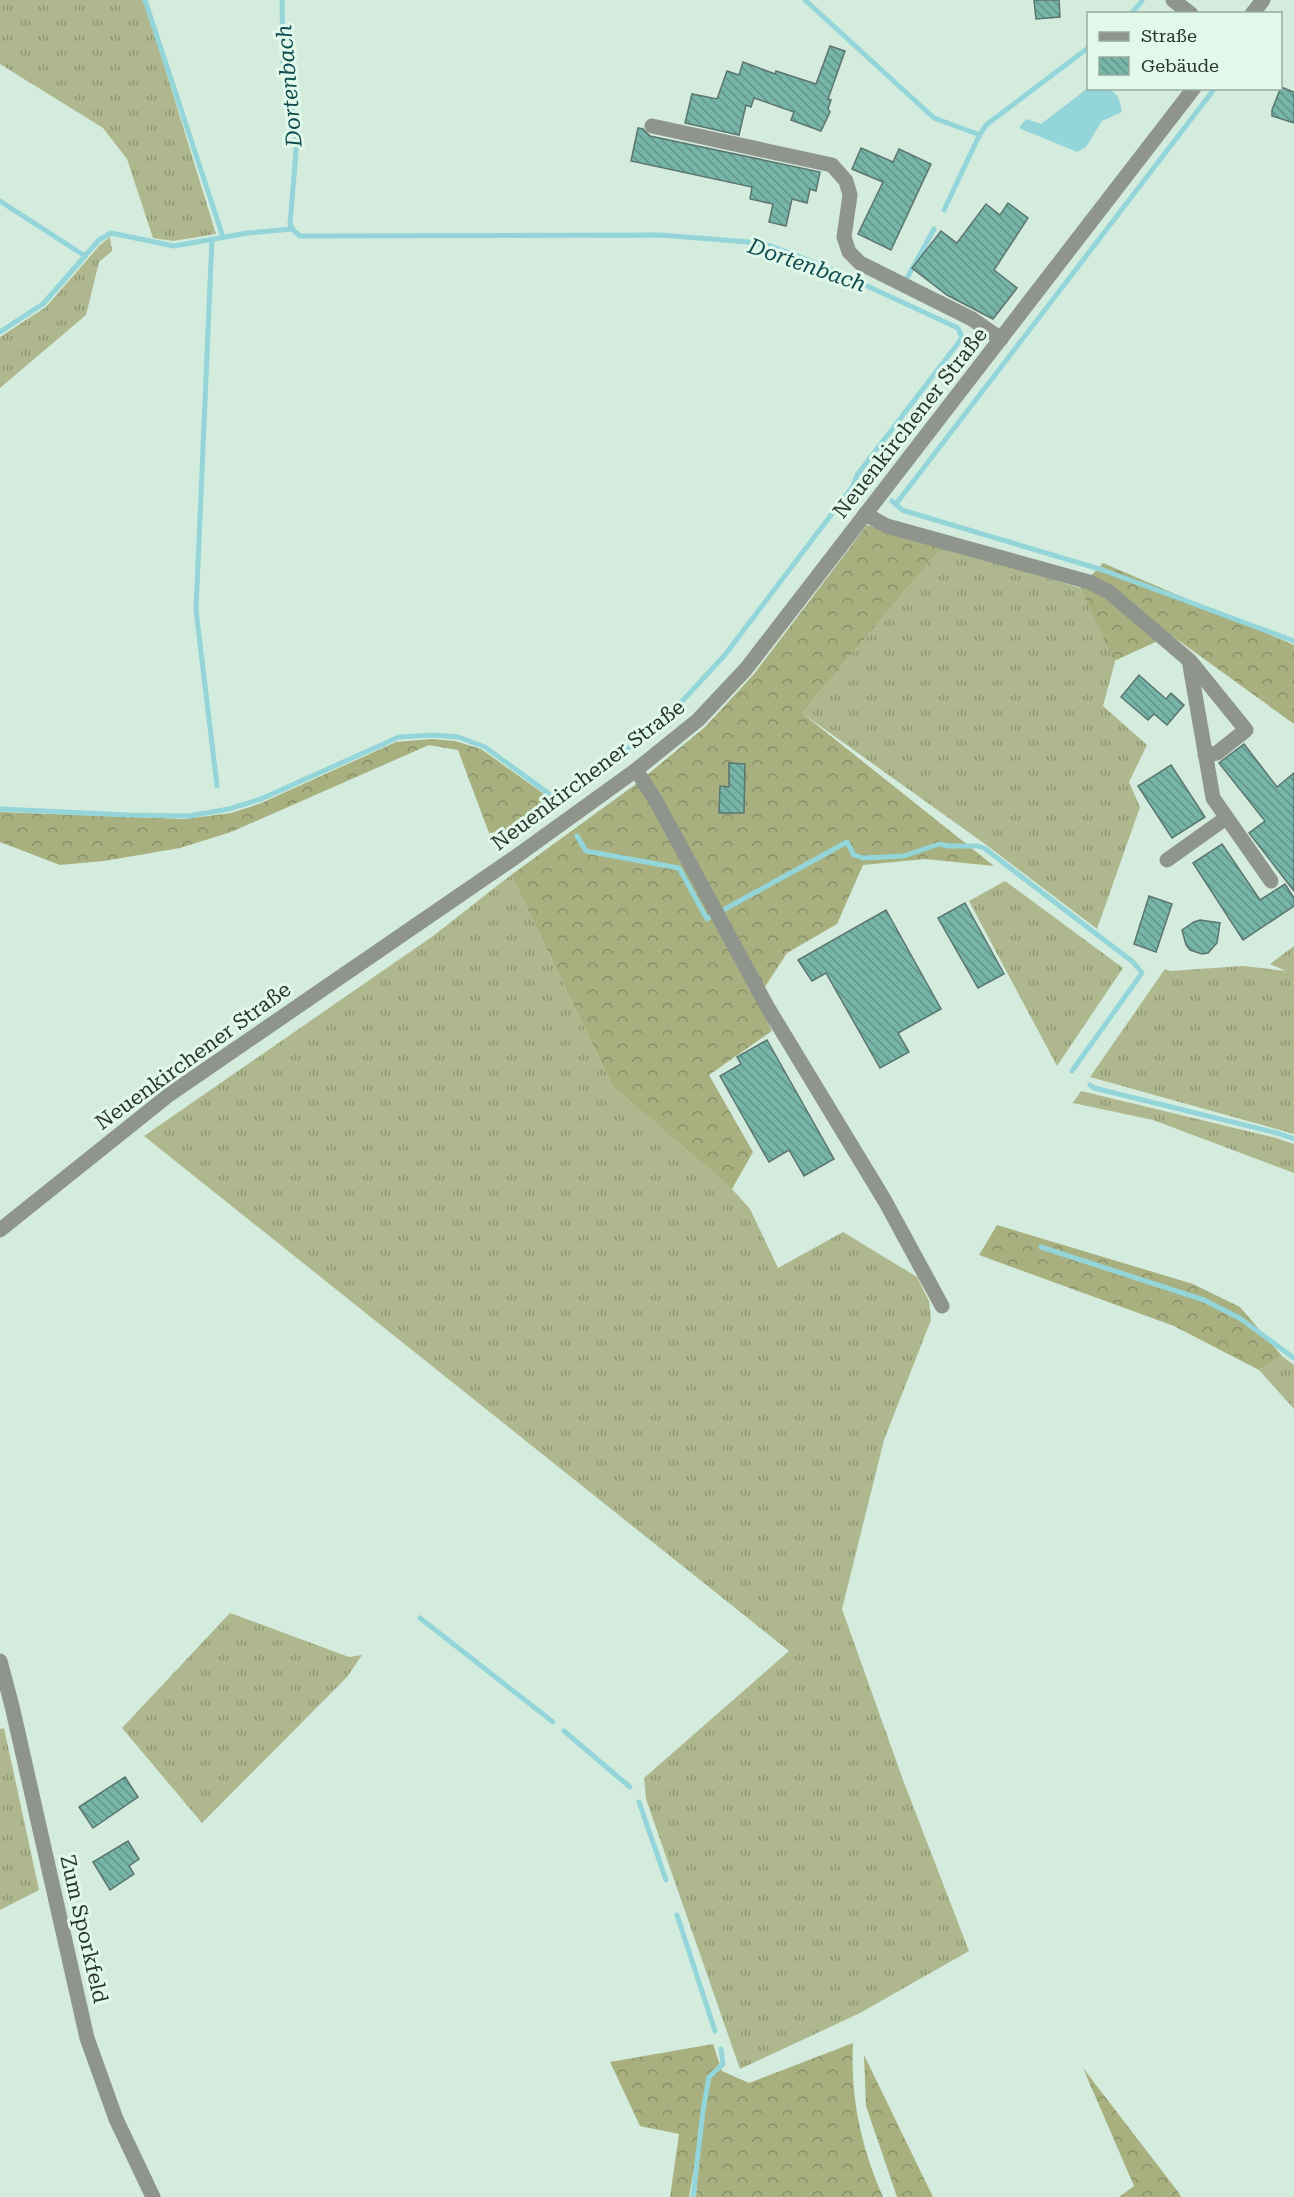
<svg xmlns="http://www.w3.org/2000/svg" width="1294" height="2197" font-family="'Roboto Serif',serif">
	<style>
		.grass { fill: url(#grass-tufts) }
		.forest { fill: url(#forest-crowns) }
		.water { fill: #93d5d9 }
		.lines { fill: none; stroke-linecap: round; stroke-linejoin: round }
		.stream { stroke: #93d5d9; stroke-width: 5 }
		.building { fill: url(#building-back-hatch); stroke: #5b756f; stroke-width: 1.5 }
		.minor { stroke: #8f958d; stroke-width: 15 }
		.labels { text-anchor: middle; dominant-baseline: central; stroke-width: 6; stroke-linejoin: round; paint-order: stroke }
		.street-label { font-size: 21px; fill: #2b342f; stroke: #e1f9ea }
		.water-label { font-size: 22px; font-style: italic; fill: #114c50; stroke: #e1f9ea }
	</style>
	<defs>
		<pattern id="grass-tufts" width="24" height="20" patternUnits="userSpaceOnUse" patternTransform="scale(1.5)"><rect width="24" height="20" fill="#afb78e"/><path d="M3 7l-1-3M5 7V3M7 7l1-3M15 17l-1-3M17 17v-4M19 17l1-3" fill="none" stroke="#8f9674"/></pattern>
		<pattern id="forest-crowns" width="20" height="18" patternUnits="userSpaceOnUse" patternTransform="scale(1.5)"><rect width="20" height="18" fill="#a8b080"/><path d="M2 6a3 3 0 1 1 6 0M12 15a3 3 0 1 1 6 0" fill="none" stroke="#899069"/></pattern>
		<pattern id="building-back-hatch" width="6" height="6" patternUnits="userSpaceOnUse" patternTransform="scale(1.5)"><rect width="6" height="6" fill="#77b5a8"/><path d="M-1 5l2 2M0 0l6 6M5-1l2 2" fill="none" stroke="#629489"/></pattern>
	</defs>
	<rect width="100%" height="100%" fill="#d4ecdd"/>
	<!-- grass -->
	<g class="grass">
		<polygon points="0,0 144,0 216,234 173,241 153,238 127,159 103,128 0,64"/>
		<polygon points="110,237 112,251 99,262 86,315 0,388 0,337 46,307 100,245"/>
		<polygon points="943,546 1080,588 1115,662 1103,706 1147,745 1129,782 1140,807 1097,929 985,844 802,713"/>
		<polygon points="511,875 613,1087 732,1189 750,1209 778,1268 843,1232 917,1277 929,1301 931,1320 884,1440 842,1609 903,1780 969,1951 860,2013 740,2069 646,1799 644,1778 789,1651 144,1136 433,936"/>
		<polygon points="1005,881 1123,968 1057,1066 969,901"/>
		<polygon points="1294,946 1294,1134 1090,1077 1165,969 1170,971 1243,966 1286,971 1270,964"/>
		<polygon points="1081,1091 1276,1138 1294,1144 1294,1173 1153,1120 1073,1103"/>
		<polygon points="1282,1356 1294,1365 1294,1409 1259,1370"/>
		<polygon points="230,1613 349,1657 362,1655 347,1677 202,1823 122,1728"/>
		<polygon points="4,1728 39,1890 0,1910 0,1729"/>
	</g>
	<!-- forest -->
	<g class="forest">
		<polygon points="867,525 943,546 802,713 994,866 925,859 863,865 837,924 787,953 757,999 772,1031 709,1075 753,1152 732,1189 613,1087 511,875 636,784 705,727 754,674"/>
		<polygon points="1103,563 1294,645 1294,724 1171,635 1114,661 1080,588"/>
		<path d="M432,739L455,741L481,749L544,794L551,806C527,822 519,831 489,833L458,750L429,745L231,832L180,848L104,861L60,865L0,842V812L185,819L231,813L259,804L396,742Z"/>
		<polygon points="997,1225 1193,1284 1240,1307 1282,1356 1259,1370 1174,1326 979,1255"/>
		<path d="M853,2043C850,2096 861,2148 883,2197H696L701,2128L689,2197H670L679,2134L640,2126L610,2062L713,2044L722,2071L749,2083Z"/>
		<polygon points="864,2055 933,2197 897,2197 866,2106"/>
		<polygon points="1083,2068 1179,2193 1181,2197 1119,2197 1134,2186"/>
	</g>
	<!-- water -->
	<path class="water" d="M1088,88C1110,90 1118,86 1122,112L1102,121L1086,147L1077,152L1019,128L1026,119L1041,124Z"/>
	<g class="lines">
		<!-- stream -->
		<g class="stream">
			<polyline points="145,0 223,237"/>
			<polyline points="282,0 283,62 297,139 290,224 294,231 300,236 660,235 749,242 771,246 826,267 958,328 962,338 857,475 853,486 724,656 675,709 620,755"/>
			<polyline points="805,0 934,118 980,135"/>
			<polyline points="1131,14 1142,1"/>
			<polyline points="0,201 85,256 99,240 111,233 174,246 248,233 292,229"/>
			<polyline points="944,210 978,138 986,125 1088,48"/>
			<polyline points="212,239 196,610 217,786"/>
			<polyline points="907,278 934,229"/>
			<polyline points="0,332 43,304 85,256"/>
			<polyline points="892,501 902,510 1103,570 1294,641"/>
			<polyline points="896,504 1215,88"/>
			<polyline points="0,809 128,815 189,816 229,809 261,799 399,737 434,735 458,737 485,747 548,793 554,802"/>
			<polyline points="577,836 586,851 679,868 707,919 710,917"/>
			<polyline points="725,909 847,842 854,855 863,858 904,856 939,844 949,846 978,846 984,848 1133,962 1142,973 1072,1071"/>
			<polyline points="1090,1085 1094,1088 1277,1133 1294,1139"/>
			<polyline points="1041,1247 1204,1300 1241,1319 1294,1358"/>
			<polyline points="420,1618 553,1722"/>
			<polyline points="564,1731 630,1787"/>
			<polyline points="639,1802 666,1880"/>
			<polyline points="677,1915 715,2031"/>
			<polyline points="693,2197 703,2111 709,2077 723,2064 721,2049"/>
		</g>
	</g>
	<!-- building -->
	<g class="building">
		<polygon points="1034,0 1059,0 1060,17 1036,19"/>
		<polygon points="830,46 845,51 828,99 831,100 828,109 830,112 821,131 791,120 794,112 754,98 751,107 746,105 739,135 685,123 692,94 717,99 727,71 739,75 743,62 775,74 776,71 816,84"/>
		<polygon points="1281,87 1294,92 1294,123 1272,116 1272,110"/>
		<polygon points="638,128 643,129 650,136 820,172 816,191 810,189 807,203 792,199 786,226 769,222 773,204 750,199 752,187 631,161"/>
		<polygon points="861,148 893,162 899,149 931,164 891,250 858,234 883,182 852,169"/>
		<polygon points="1008,203 1028,218 994,270 1017,288 993,319 947,295 912,268 941,231 957,243 986,204 1000,215"/>
		<polygon points="1139,675 1166,699 1171,693 1184,705 1167,725 1154,714 1148,720 1121,697"/>
		<polygon points="1244,744 1277,787 1294,773 1294,891 1249,833 1265,821 1219,763"/>
		<polygon points="729,763 745,764 744,813 719,813 720,786 729,787"/>
		<polygon points="1171,765 1205,817 1172,838 1138,786"/>
		<polygon points="1222,844 1260,900 1285,884 1294,898 1294,906 1243,940 1193,863"/>
		<polygon points="1149,896 1172,904 1156,952 1134,944"/>
		<polygon points="965,903 1004,974 978,988 938,918"/>
		<polygon points="886,910 941,1009 898,1033 909,1052 880,1068 826,973 812,981 798,960"/>
		<polygon points="1200,920 1220,923 1217,943 1208,953 1202,954 1190,950 1186,945 1182,930 1194,922"/>
		<polygon points="767,1040 834,1159 804,1176 789,1150 769,1162 720,1076 741,1064 737,1057"/>
		<polygon points="125,1777 138,1797 93,1828 79,1807"/>
		<polygon points="128,1841 139,1859 129,1866 134,1874 110,1890 93,1862"/>
	</g>
	<g class="lines">
		<!-- minor -->
		<g class="minor">
			<polyline points="1173,0 1191,14"/>
			<polyline points="1252,14 1263,0"/>
			<polyline points="652,126 832,165 846,181 850,195 844,237 849,252 860,263 972,319 1001,339"/>
			<polyline points="865,514 887,526 1089,582 1109,592 1189,660 1213,798 1271,881"/>
			<polyline points="1191,662 1246,730 1217,753 1205,755"/>
			<polyline points="636,770 656,801 768,1008 885,1201 942,1306"/>
			<polyline points="1167,860 1226,818"/>
			<polyline points="0,1230 170,1094 514,858 636,770 698,720 746,669 1194,88"/>
			<polyline points="0,1661 12,1706 87,2038 116,2119 153,2197"/>
		</g>
	</g>
	<g class="labels">
		<!-- street labels -->
		<g class="street-label">
			<text transform="translate(910 423) rotate(-52)">Neuenkirchener Straße</text>
			<text transform="translate(588 775) rotate(-37)">Neuenkirchener Straße</text>
			<text transform="translate(193 1056) rotate(-36)">Neuenkirchener Straße</text>
			<text transform="translate(84 1929) rotate(77)">Zum Sporkfeld</text>
		</g>
		<!-- water labels -->
		<g class="water-label">
			<text transform="translate(289 86) rotate(-95)">Dortenbach</text>
			<text transform="translate(807 265) rotate(19)">Dortenbach</text>
		</g>
	</g>
	<!-- legend -->
	<rect x="1087" y="12" width="195" height="78" fill="#e1f9ea" stroke="#98aa9f" stroke-width="1.5"/>
	<rect x="1099" y="32" width="30" height="9" fill="#8f958d" stroke="#98aa9f" stroke-width="1.5"/>
	<text x="1141" y="42" font-size="18" fill="#2b342f">Straße</text>
	<rect x="1099" y="57" width="30" height="18" fill="url(#building-back-hatch)" stroke="#98aa9f" stroke-width="1.5"/>
	<text x="1141" y="72" font-size="18" fill="#2b342f">Gebäude</text>
</svg>
